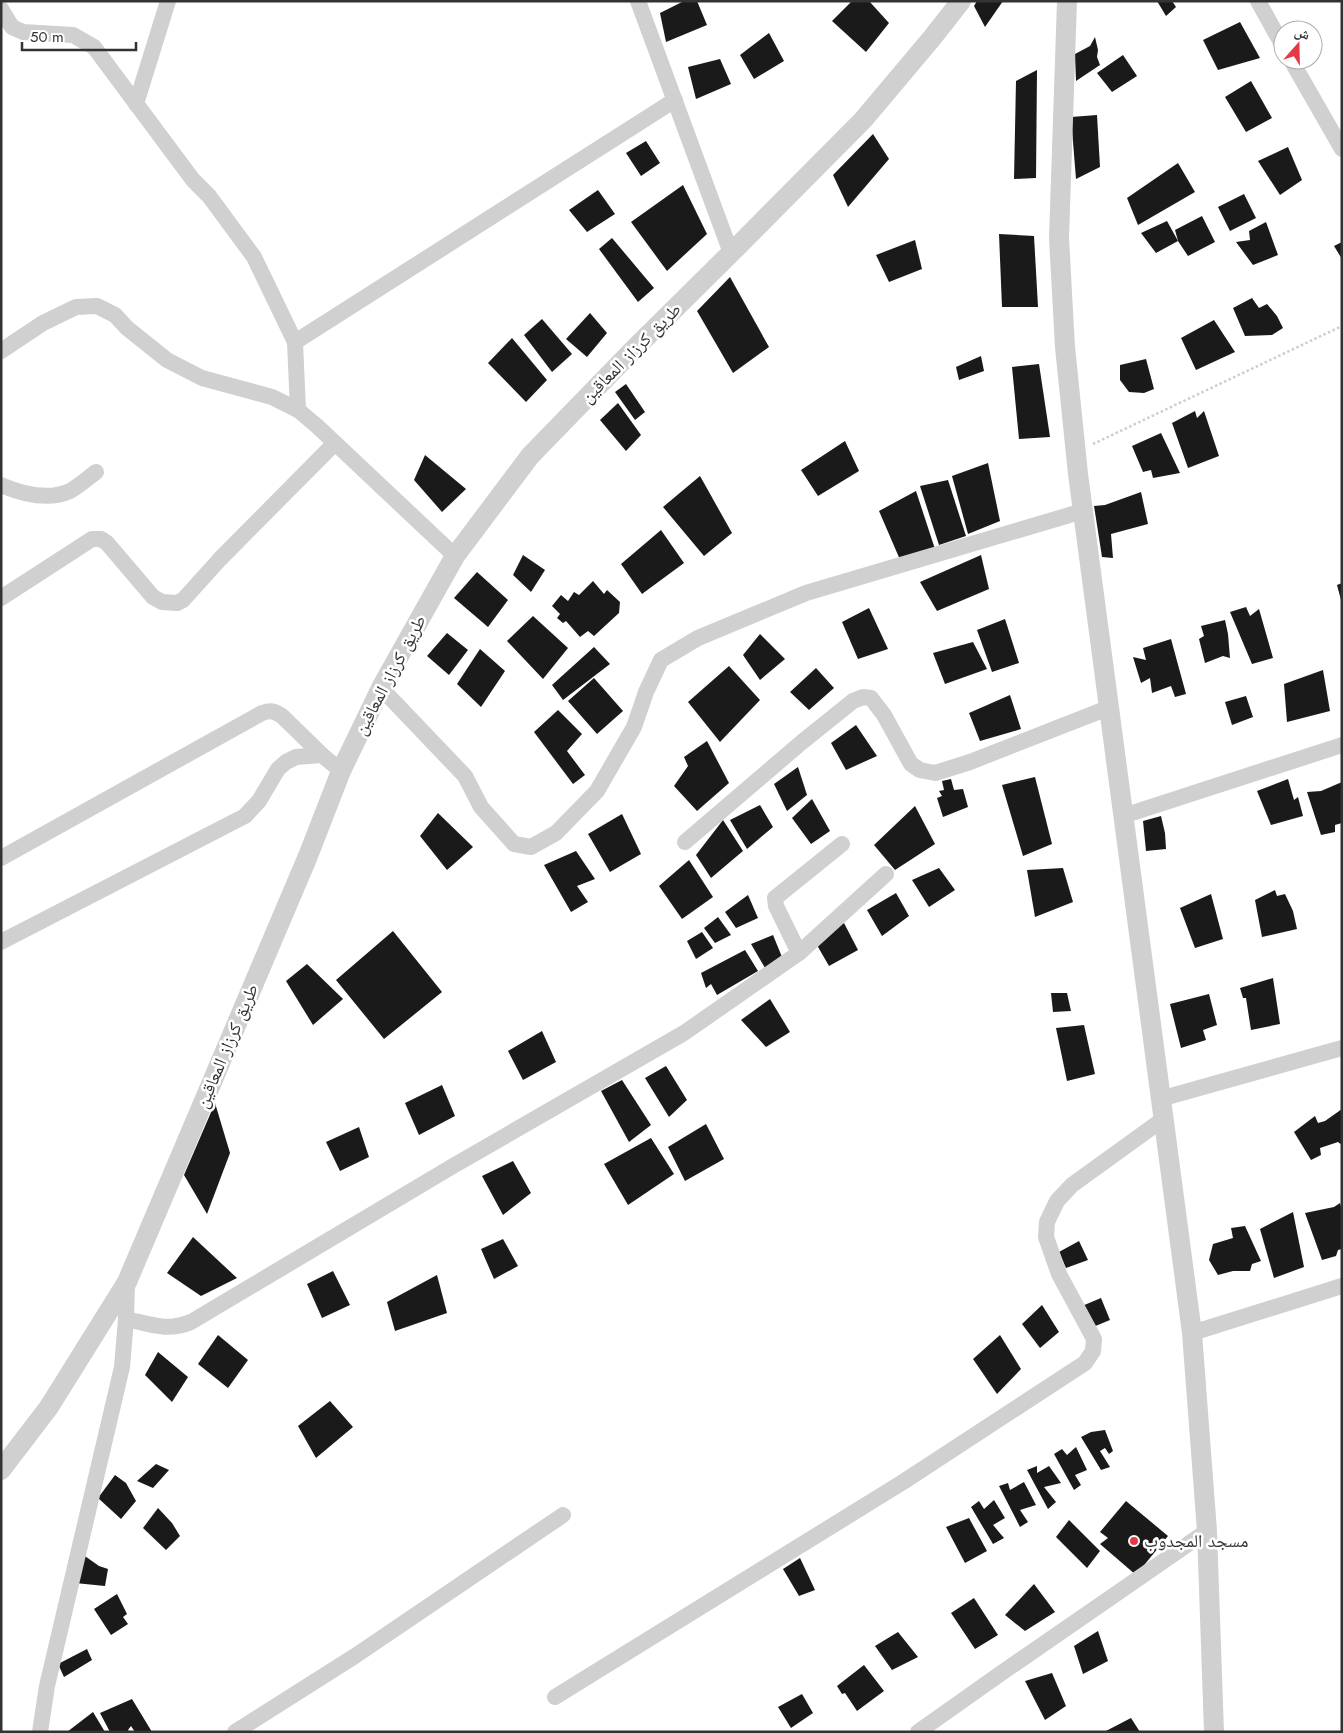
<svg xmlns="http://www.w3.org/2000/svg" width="1343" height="1733" font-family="Jost,'Noto Naskh Arabic',sans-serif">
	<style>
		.building { fill: #1a1a1a }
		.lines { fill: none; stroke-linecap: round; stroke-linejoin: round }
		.path { stroke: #cdcdcd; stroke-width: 2.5; stroke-dasharray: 2.5 2.5; stroke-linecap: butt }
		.minor { stroke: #d0d0d0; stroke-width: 16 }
		.tertiary { stroke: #d0d0d0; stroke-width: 20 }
		.poi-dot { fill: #e63946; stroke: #fff; stroke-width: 2 }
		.labels { text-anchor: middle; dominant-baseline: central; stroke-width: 5; stroke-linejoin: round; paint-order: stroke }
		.street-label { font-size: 18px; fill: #333; stroke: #fff }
		.poi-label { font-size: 18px; fill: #333; stroke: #fff; text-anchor: start }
	</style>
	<rect width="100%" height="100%" fill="#fff"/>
	<!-- building -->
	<g class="building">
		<polygon points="684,1 697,1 707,25 666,42 660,13"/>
		<polygon points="852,1 869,1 889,23 866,52 832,21"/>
		<polygon points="977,1 1003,1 985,27 974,6"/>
		<polygon points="1157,1 1172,1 1176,7 1166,16"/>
		<polygon points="1240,22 1260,58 1218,70 1203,40"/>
		<polygon points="769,33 784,61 754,79 740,55"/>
		<polygon points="1095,37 1098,50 1097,57 1100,65 1076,81 1075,54 1090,46"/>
		<polygon points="1123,55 1137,76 1112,92 1097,73"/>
		<polygon points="720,59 731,84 696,99 688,67"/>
		<polygon points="1037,70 1036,178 1014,179 1016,81"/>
		<polygon points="1251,81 1272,118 1246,132 1225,97"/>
		<polygon points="1097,115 1100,167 1076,179 1071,117"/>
		<polygon points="873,134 889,159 848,207 833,175"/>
		<polygon points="646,141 660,163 641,176 626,153"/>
		<polygon points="1288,147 1302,180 1280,195 1258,161"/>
		<polygon points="1178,163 1195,192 1138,225 1127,198"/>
		<polygon points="683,185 707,234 667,271 631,222"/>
		<polygon points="598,190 615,214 587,232 569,210"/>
		<polygon points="1244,194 1256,218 1230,231 1218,207"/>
		<polygon points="1202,216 1215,242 1188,256 1178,241 1175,230"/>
		<polygon points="1167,221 1178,241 1156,253 1141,233"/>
		<polygon points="1266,222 1278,255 1253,265 1236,242 1250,240 1249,231"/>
		<polygon points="999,234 1034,236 1038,307 1002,307"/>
		<polygon points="612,238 654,288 638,302 599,249"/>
		<polygon points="915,240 922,269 889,282 876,255"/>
		<polygon points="1342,242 1342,259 1334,246"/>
		<polygon points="730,277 769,347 733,373 697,311"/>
		<polygon points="1252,298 1259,308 1267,304 1277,316 1283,328 1272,335 1245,336 1233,308"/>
		<polygon points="590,313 607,333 587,357 566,339"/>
		<polygon points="542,319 572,354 552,372 524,335"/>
		<polygon points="1214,320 1235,352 1196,370 1181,338"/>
		<polygon points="512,338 547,380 526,402 488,363"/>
		<polygon points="981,356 984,371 959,380 956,367"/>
		<polygon points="1146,359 1154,389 1144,393 1129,392 1120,380 1120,365"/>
		<polygon points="1039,364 1050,437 1019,439 1012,367"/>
		<polygon points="626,384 645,412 635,420 615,392"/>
		<polygon points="618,403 641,435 626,451 600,420"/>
		<polygon points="1195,411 1197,418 1204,411 1219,456 1188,468 1172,423"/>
		<polygon points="1161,433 1180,473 1153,478 1151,470 1143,472 1132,446"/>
		<polygon points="845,441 859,471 818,496 801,470"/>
		<polygon points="425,455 466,489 442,512 414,480"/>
		<polygon points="988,463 1000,521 968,534 952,476"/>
		<polygon points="700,476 732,533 704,556 663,507"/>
		<polygon points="948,480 966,536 939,545 920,486"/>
		<polygon points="916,491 935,549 901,562 879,511"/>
		<polygon points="1141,492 1148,524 1111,534 1113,558 1102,557 1094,506 1105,505"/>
		<polygon points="661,530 684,563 642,594 621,564"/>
		<polygon points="523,555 545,570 531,592 513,575"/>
		<polygon points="981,555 989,589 937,611 920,582"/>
		<polygon points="477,572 508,600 488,627 454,598"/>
		<polygon points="593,581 604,594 607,590 620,602 619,613 594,636 588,631 580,637 566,621 563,623 557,618 560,614 552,606 561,595 568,601 574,592 579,595"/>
		<polygon points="1342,583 1342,600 1341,600 1337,585"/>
		<polygon points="1246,607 1250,616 1259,609 1273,658 1252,664 1230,612"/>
		<polygon points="869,608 888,649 858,659 842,622"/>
		<polygon points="533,616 568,648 543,679 507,641"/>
		<polygon points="1005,619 1019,663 992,672 977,630"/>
		<polygon points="1225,620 1228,634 1230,658 1223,656 1205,663 1199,639 1204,636 1201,626"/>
		<polygon points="447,633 468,650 449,675 427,656"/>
		<polygon points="760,634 785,659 760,680 743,655"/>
		<polygon points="1171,639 1186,694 1175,697 1171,686 1152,693 1150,678 1141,683 1133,657 1146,660 1143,648"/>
		<polygon points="973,642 987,669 945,684 933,653"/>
		<polygon points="594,647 610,664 563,700 552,685"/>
		<polygon points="480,649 505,671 481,707 457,684"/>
		<polygon points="729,666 760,700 720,742 688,702"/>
		<polygon points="816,668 834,688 809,710 790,692"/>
		<polygon points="1323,670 1330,711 1287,722 1284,684"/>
		<polygon points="594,678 623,711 597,734 568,701"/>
		<polygon points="1010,695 1021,729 980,741 969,713"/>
		<polygon points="1246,696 1253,717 1232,725 1225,702"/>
		<polygon points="558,710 582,734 567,751 585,775 573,784 534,732"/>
		<polygon points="856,725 877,756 846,770 831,743"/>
		<polygon points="707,741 729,783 697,811 674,786 688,766 684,757"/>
		<polygon points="798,767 807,795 787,811 774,784"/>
		<polygon points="1035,777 1052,844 1023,856 1002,785"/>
		<polygon points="951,779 954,790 963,789 968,807 943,817 937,798 942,796 939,791 944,790 942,781"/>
		<polygon points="1288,779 1294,800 1298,797 1303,816 1271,825 1257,791"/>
		<polygon points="1342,782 1342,823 1335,825 1335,832 1321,835 1307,792 1321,791"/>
		<polygon points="812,799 830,831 811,844 792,818"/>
		<polygon points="760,805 773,827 747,849 730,820"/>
		<polygon points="915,806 935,844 895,870 874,845"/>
		<polygon points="438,813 473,847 447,870 420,836"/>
		<polygon points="622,814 641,854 610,872 588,834"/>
		<polygon points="1161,816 1165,833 1166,849 1146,851 1143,821"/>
		<polygon points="723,820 743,851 711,878 696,855"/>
		<polygon points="576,851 595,879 577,886 588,902 571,912 544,865"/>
		<polygon points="689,860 713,897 682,919 659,886"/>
		<polygon points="939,868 955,890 929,907 912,880"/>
		<polygon points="1063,868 1073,902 1035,917 1027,870"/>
		<polygon points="1275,890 1277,896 1285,894 1293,911 1297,929 1262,937 1255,900"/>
		<polygon points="896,893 909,916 882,936 867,910"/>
		<polygon points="1211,894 1223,939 1195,948 1180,908"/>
		<polygon points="748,895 758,918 736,928 725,912"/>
		<polygon points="718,917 731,935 715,943 704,928"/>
		<polygon points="844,923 858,950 829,966 814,940"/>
		<polygon points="393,931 442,992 384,1039 336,980"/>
		<polygon points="702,932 713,948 696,959 687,941"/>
		<polygon points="773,935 782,957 765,968 751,944"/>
		<polygon points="745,950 758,971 717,995 711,984 706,988 701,973"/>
		<polygon points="307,964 343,999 313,1025 286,981"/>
		<polygon points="1273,978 1280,1024 1251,1030 1246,998 1243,998 1240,988"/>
		<polygon points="1051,993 1067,993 1071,1011 1053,1012"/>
		<polygon points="1209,994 1217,1025 1203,1030 1206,1040 1181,1048 1170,1004"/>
		<polygon points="770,999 790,1032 766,1047 741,1020"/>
		<polygon points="1084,1025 1095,1074 1067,1081 1056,1028"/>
		<polygon points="542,1031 556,1062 523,1080 508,1051"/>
		<polygon points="666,1066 687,1100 669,1117 645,1078"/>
		<polygon points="622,1080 651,1125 629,1142 601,1091"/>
		<polygon points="442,1085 455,1116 419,1135 405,1103"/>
		<polygon points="215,1103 230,1153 207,1214 184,1175"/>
		<polygon points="1342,1109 1342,1145 1338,1142 1320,1148 1321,1155 1311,1160 1294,1132 1315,1116 1318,1123 1325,1121"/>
		<polygon points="706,1124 724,1159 685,1181 668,1147"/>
		<polygon points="359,1127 369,1157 340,1171 326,1142"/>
		<polygon points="651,1138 674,1174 628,1205 604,1164"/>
		<polygon points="513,1161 531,1193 503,1215 482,1176"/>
		<polygon points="1340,1203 1342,1210 1342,1249 1338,1250 1336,1256 1322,1260 1305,1213 1334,1207"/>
		<polygon points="1293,1212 1304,1267 1274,1278 1260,1229"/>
		<polygon points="1245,1226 1261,1261 1252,1264 1250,1271 1233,1271 1218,1275 1209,1260 1213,1244 1233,1238 1231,1228"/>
		<polygon points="193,1237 237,1278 201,1296 167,1273"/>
		<polygon points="503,1239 518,1266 494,1279 481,1249"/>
		<polygon points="1079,1241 1088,1260 1066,1268 1059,1252"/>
		<polygon points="333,1271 350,1305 322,1318 307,1284"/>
		<polygon points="437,1275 447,1313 395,1331 387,1302"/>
		<polygon points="1101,1298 1110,1320 1093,1327 1082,1306"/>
		<polygon points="1042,1305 1059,1332 1040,1348 1022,1324"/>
		<polygon points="218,1335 248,1360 228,1388 198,1364"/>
		<polygon points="1000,1335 1021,1369 997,1394 973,1359"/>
		<polygon points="158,1352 188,1377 172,1402 145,1375"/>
		<polygon points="330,1401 353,1427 316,1458 298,1426"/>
		<polygon points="1105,1430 1113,1451 1109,1454 1105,1448 1100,1451 1110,1467 1101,1470 1081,1437 1091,1432"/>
		<polygon points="1076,1447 1087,1470 1075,1475 1081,1485 1074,1490 1054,1454 1062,1449 1067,1455"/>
		<polygon points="156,1464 169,1470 153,1488 137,1481"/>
		<polygon points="1037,1466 1037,1473 1049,1466 1061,1483 1044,1487 1056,1502 1048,1509 1027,1470"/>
		<polygon points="115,1475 126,1483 136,1501 121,1519 98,1498"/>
		<polygon points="1024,1482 1036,1505 1020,1510 1028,1522 1020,1527 999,1486 1008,1483 1010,1490"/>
		<polygon points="994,1500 1005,1518 993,1525 1004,1538 993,1544 971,1507 979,1501 984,1509"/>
		<polygon points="1126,1501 1168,1536 1136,1575 1100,1544 1108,1538 1100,1532"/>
		<polygon points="158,1508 172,1523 180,1536 166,1550 143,1528"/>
		<polygon points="969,1518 987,1551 965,1563 946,1527"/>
		<polygon points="1069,1520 1100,1551 1087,1568 1056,1537"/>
		<polygon points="82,1554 99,1566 108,1569 105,1586 75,1583"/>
		<polygon points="800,1558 815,1590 799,1596 783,1569"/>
		<polygon points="1034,1584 1055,1612 1025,1631 1005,1615"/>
		<polygon points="117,1594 127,1614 123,1617 128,1624 111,1635 94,1609"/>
		<polygon points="974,1598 998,1635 975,1649 951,1613"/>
		<polygon points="1098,1631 1108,1661 1083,1674 1074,1646"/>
		<polygon points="898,1632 918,1657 892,1670 875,1646"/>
		<polygon points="87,1649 92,1660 64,1677 58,1664"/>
		<polygon points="864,1665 884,1691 857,1711 845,1693 842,1694 837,1686"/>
		<polygon points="1052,1673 1066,1706 1045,1720 1025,1681"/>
		<polygon points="802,1694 813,1713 791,1728 778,1707"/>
		<polygon points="132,1699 152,1732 135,1732 131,1726 128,1730 130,1732 110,1732 100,1713"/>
		<polygon points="93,1712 105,1732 67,1732"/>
		<polygon points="1131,1718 1140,1732 1104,1732"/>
	</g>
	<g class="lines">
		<!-- path -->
		<polyline class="path" points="1093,444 1342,326"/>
		<!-- minor -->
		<g class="minor">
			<polyline points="638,1 731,253"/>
			<polyline points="1258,1 1283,46"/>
			<polyline points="1,9 12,27 23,32 73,35 94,47 193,180 209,196 254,257 295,342 298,410"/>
			<polyline points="1291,60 1342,149"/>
			<polyline points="136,104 168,1"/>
			<polyline points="295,342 675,100"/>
			<polyline points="1,351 43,323 76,307 97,306 115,315 127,328 167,360 202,378 272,397 298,410 317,426 455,556"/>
			<path d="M1,485C22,494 48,501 70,491C79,486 88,478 96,472"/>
			<polyline points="1,598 92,539 101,539 107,543 153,597 162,602 177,603 183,600 220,559 335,443"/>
			<polyline points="381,688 465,776 481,807 514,844 531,847 556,833 597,791 634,727 646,692 661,660 698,638 806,593 1083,511"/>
			<polyline points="1123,816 1342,745"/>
			<polyline points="685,842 802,742 853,701 863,697 871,698 884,715 911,764 920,770 935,773 970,762 1108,708"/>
			<path d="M1,858L262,713C271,710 274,711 282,716L322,755"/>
			<polyline points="1,942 245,816 259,801 278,769 286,762 296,757 322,755 341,771"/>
			<polyline points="799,953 776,906 775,898 842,844"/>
			<polyline points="1160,1099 1342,1048"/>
			<path d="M126,1319C150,1324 167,1332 191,1322L453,1166L684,1033L799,953L886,874"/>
			<polyline points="1192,1333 1342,1286"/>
			<polyline points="555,1697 903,1482 1085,1363 1093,1351 1094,1339 1059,1274 1046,1237 1047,1222 1057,1201 1072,1185 1162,1120"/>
			<polyline points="40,1732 47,1686 122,1367 126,1319 127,1282"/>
			<polyline points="235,1732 355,1656 563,1515"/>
			<polyline points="918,1732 1000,1674 1207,1531"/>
		</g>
		<!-- tertiary -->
		<g class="tertiary">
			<polyline points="1067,1 1059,238 1065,347 1078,474 1192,1333 1207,1531 1214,1732"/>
			<polyline points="1,1470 49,1407 127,1282 308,856 341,771 381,688 455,556 530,456 634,349 731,253 863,120 932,38 961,1"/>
		</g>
	</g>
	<!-- markers -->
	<circle class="poi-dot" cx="1134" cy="1541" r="5"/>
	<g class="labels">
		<!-- street labels -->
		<g class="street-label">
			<text transform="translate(631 353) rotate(-45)">طريق كرزاز المعاقين</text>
			<text transform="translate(390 675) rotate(-62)">طريق كرزاز المعاقين</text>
			<text transform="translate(227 1046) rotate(-67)">طريق كرزاز المعاقين</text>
		</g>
		<!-- poi labels -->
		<g class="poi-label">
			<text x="1144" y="1541">مسجد المجدوب</text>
		</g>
	</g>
	<!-- border -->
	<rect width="1343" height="1733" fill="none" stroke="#333333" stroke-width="5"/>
	<!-- north arrow -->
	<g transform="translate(1298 45) rotate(20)"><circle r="24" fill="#ffffff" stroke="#adadad"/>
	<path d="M0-4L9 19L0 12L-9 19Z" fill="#e63946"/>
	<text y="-8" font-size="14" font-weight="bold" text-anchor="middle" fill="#333333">ش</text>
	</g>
	<!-- scale -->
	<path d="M22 42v8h114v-8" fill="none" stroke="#333333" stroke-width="2.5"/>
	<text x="30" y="42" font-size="15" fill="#333333" stroke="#ffffff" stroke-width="4" paint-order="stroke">50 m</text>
</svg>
